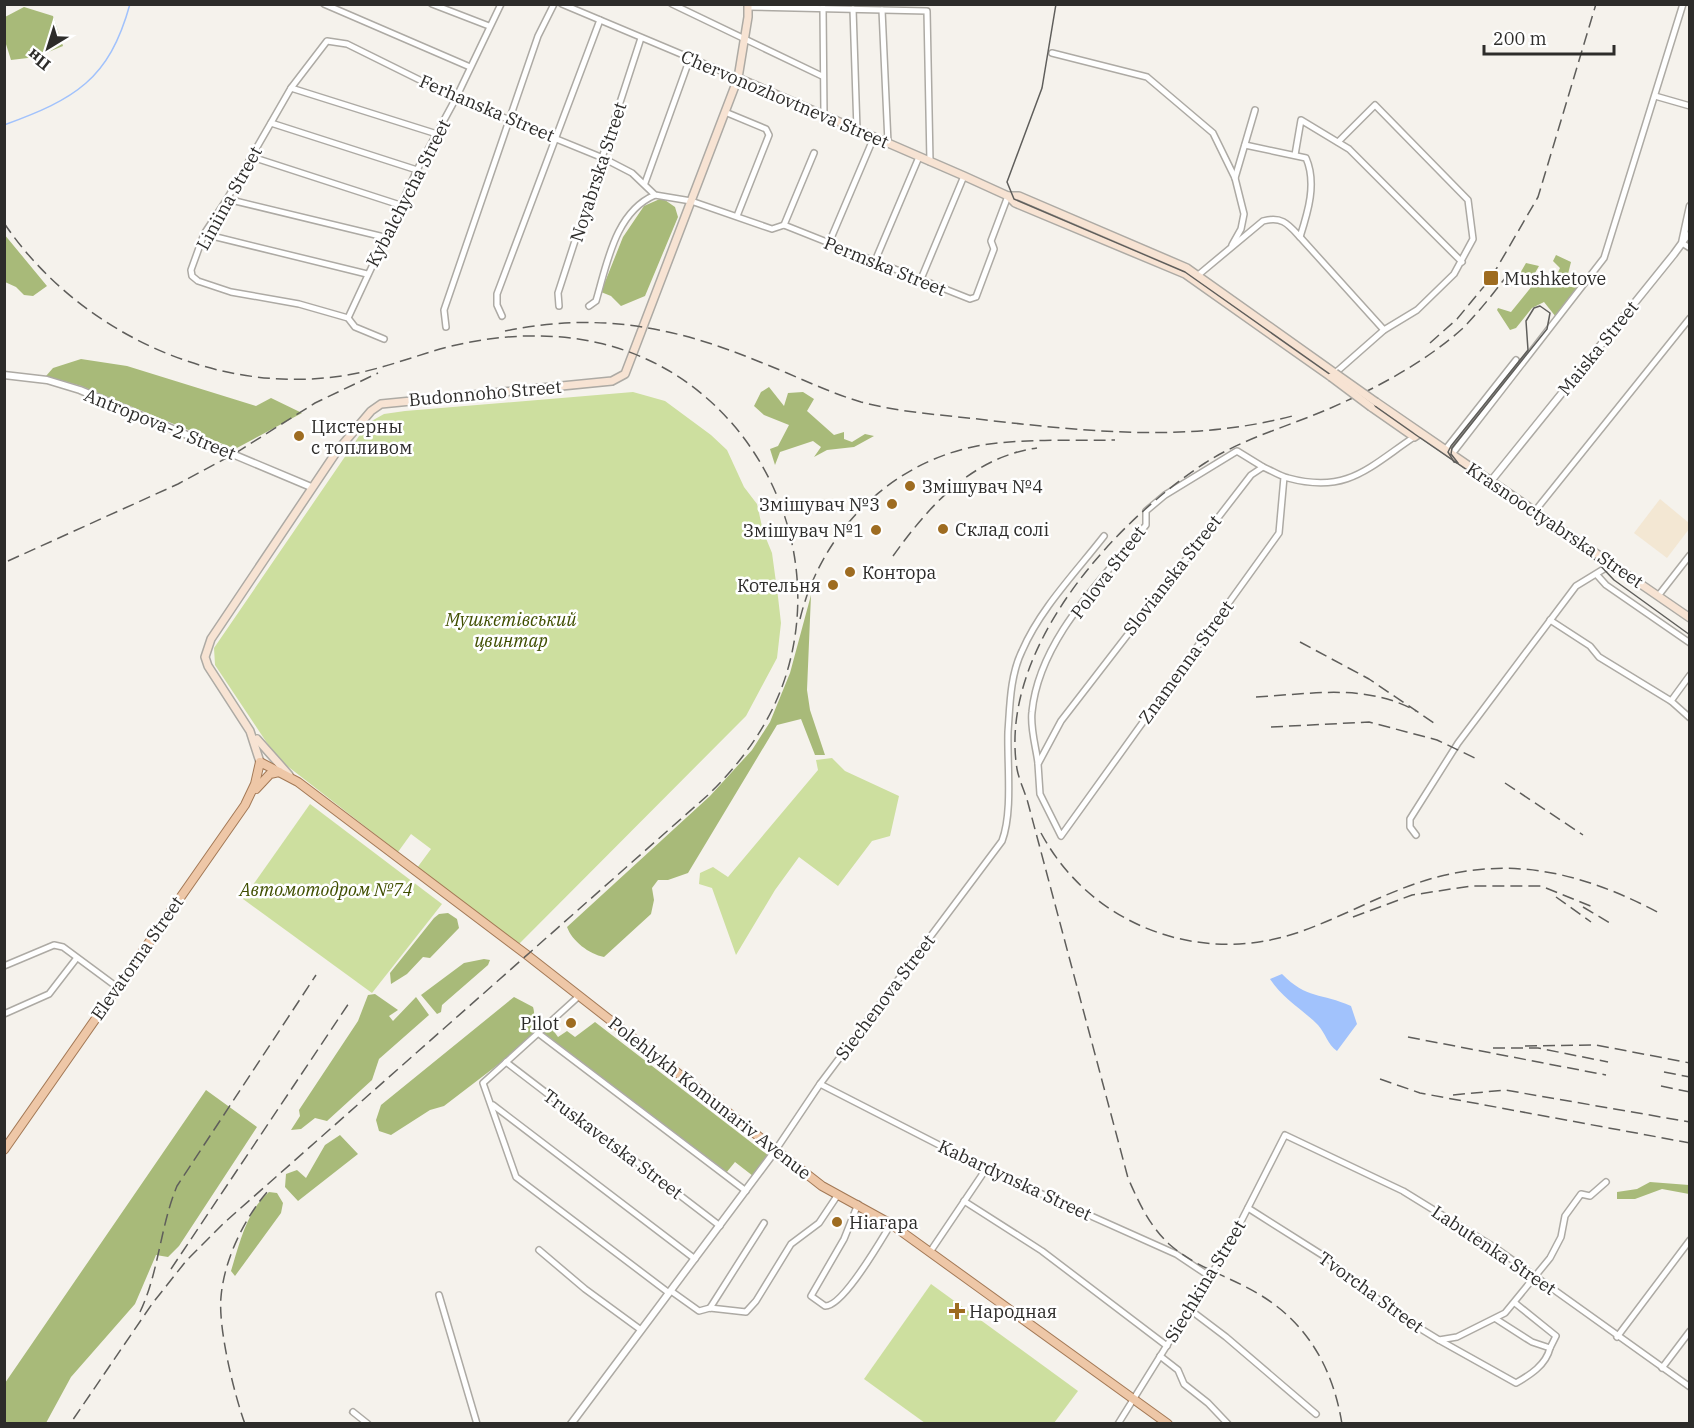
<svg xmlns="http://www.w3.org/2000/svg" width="1694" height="1428" font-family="'IBM Plex Serif',serif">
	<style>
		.education { fill: #f3e7d3 }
		.green { fill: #cddf9f }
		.forest { fill: #a8ba79 }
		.water { fill: #a1c2fc }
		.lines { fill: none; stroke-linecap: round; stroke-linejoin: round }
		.stream { stroke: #a1c2fc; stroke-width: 1.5 }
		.minor-casing { stroke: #adaaa4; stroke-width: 8 }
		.tertiary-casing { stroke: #adaaa4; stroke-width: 9 }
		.secondary-casing { stroke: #adaaa4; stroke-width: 10 }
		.primary-casing { stroke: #a37956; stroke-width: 10 }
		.minor { stroke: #fff; stroke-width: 5 }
		.tertiary { stroke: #fff; stroke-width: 6 }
		.secondary { stroke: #f7e3d3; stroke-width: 7 }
		.primary { stroke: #eec7a7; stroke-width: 8 }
		.tram { stroke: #5f5e5b; stroke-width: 1.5 }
		.rail { stroke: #5f5e5b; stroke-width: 1.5; stroke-dasharray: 12 6; stroke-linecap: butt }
		.secondary-bridge-casing { stroke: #adaaa4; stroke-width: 10; stroke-linecap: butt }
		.secondary-bridge { stroke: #f7e3d3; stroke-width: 7 }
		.poi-dot { fill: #9e6c21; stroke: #fff; stroke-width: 2 }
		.labels { text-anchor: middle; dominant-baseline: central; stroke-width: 5; stroke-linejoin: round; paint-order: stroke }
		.street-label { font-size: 18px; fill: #2d2c2a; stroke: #fff }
		.poi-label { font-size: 18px; fill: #2d2c2a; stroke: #fff; text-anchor: start }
		.park-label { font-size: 18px; font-style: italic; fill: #404f01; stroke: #fff }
	</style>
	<rect width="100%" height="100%" fill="#f5f2ec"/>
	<!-- education -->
	<polygon class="education" points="1660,499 1689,523 1689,529 1667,558 1634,533"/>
	<!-- green -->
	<g class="green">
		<polygon points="633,392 665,401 711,435 727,450 744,487 757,504 763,531 772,553 778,597 781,623 777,658 746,716 517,946 417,868 431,849 411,834 398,852 277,758 215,665 214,648 368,423 384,414 405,411"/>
		<polygon points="832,758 845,771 899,796 890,836 872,841 838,886 799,857 775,890 736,955 712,888 699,884 700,873 713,867 728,877 818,770 816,760"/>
		<polygon points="310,804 442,904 372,993 243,899"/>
		<polygon points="931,1284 1078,1391 1054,1423 925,1423 864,1379"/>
	</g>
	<!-- forest -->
	<g class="forest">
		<polygon points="24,7 53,16 63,46 36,57 11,60 5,41 5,17"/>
		<polygon points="662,198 675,207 678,217 645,296 621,306 611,296 601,292 623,237 644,206"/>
		<polygon points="4,234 47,286 33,296 24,295 16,287 5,282"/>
		<polygon points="1556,255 1571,262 1566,282 1570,287 1579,287 1556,317 1544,302 1532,308 1516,328 1510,330 1497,310 1498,308 1511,312 1532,286 1519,275 1526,263 1539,266 1532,278 1535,282 1542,281 1552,285 1560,268 1553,261"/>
		<polygon points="81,359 127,366 256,406 271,398 302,413 235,449 81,386 46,376 53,368"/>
		<polygon points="769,387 784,406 788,393 803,392 814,399 807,411 834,435 844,432 844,439 852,442 865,434 874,436 854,447 827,450 814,457 821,447 813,441 780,452 775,465 770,449 778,446 789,425 764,415 754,406 761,392"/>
		<path d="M811,595L807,690L810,710L825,755H815L801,719L777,725L688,873L668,880H658L652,888L654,900L651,914L604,957C589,954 572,941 567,927L710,796L752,750L770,722L790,673Z"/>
		<polygon points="448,913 457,919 459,928 430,958 423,957 407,974 391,984 390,973 434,918 439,914"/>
		<polygon points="484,959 490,960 488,965 442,1005 441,1012 437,1014 421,995 464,963"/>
		<polygon points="375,994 398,1010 389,1016 393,1021 416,997 429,1015 379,1059 372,1080 327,1121 315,1118 301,1129 291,1130 300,1116 299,1110 358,1021 368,995"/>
		<path d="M514,997L533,1007C536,1016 532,1027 533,1038L444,1106L430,1110L391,1135L379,1131L376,1120L381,1105Z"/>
		<polygon points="595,1022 769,1156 753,1176 735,1162 726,1173 543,1034 550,1026 558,1037 567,1031 575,1037"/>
		<polygon points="206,1090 257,1127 179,1246 168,1257 156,1255 135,1304 71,1377 46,1423 5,1423 5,1383"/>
		<polygon points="340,1135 358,1154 298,1201 285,1187 286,1174 297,1170 306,1178 325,1145"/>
		<polygon points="1650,1182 1689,1185 1689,1194 1662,1189 1635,1199 1617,1199 1617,1192 1637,1189"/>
		<path d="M269,1192L277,1193L283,1203L281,1213L235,1276L231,1271C239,1245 247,1210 269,1192Z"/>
	</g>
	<!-- water -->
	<path class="water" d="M1282,974C1306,999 1322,993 1351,1006L1357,1024L1337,1051C1327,1044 1326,1034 1318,1025C1302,1009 1283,999 1270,979Z"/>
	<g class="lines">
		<!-- stream -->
		<path class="stream" d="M4,125C75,99 109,80 130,4"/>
		<!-- minor casing -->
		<g class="minor-casing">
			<g id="minor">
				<polyline points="324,4 470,67"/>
				<polyline points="432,4 489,26"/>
				<polyline points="562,4 738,78"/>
				<polyline points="672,4 822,76"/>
				<polyline points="748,7 927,11 930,162"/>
				<polyline points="823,8 824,115"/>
				<polyline points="853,9 857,130"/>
				<polyline points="882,10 888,143"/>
				<polyline points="1052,53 1147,77 1213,133 1235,178 1244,214 1241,229 1232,245"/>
				<polyline points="291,88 437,134"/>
				<polyline points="1655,96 1690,106"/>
				<polyline points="725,112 766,129 769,135 737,216"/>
				<polyline points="271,123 417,170"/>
				<polyline points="1295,155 1301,120 1349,149 1462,262"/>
				<polyline points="252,157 400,205"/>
				<polyline points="1235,178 1255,110"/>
				<polyline points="645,183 690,58"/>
				<polyline points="227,199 384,237"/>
				<polyline points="784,225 814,153"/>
				<polyline points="1690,233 1682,243 1690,248"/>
				<polyline points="204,234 367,274"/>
				<polyline points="1300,237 1384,330"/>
				<polyline points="829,243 874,137"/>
				<polyline points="875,261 919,157"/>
				<path d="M1197,276L1263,221C1282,216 1288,224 1300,237C1308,212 1317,183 1306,158L1245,145"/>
				<polyline points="921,279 964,176"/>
				<polyline points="559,306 558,293 641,38"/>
				<path d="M589,306L596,301C607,264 615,212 655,195"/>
				<polyline points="502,316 497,305 497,294 600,20"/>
				<polyline points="348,318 417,170 456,98 501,4"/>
				<polyline points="446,327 444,310 538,36 554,4"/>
				<polyline points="384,339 355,327 348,318 299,304 231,292 198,281 192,276 191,270 204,234 227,199 291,88 327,41 347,44 456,98 603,158 632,173 655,195 691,201 772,229 784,225 970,299 976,297 994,249 991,241 1008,196"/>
				<polyline points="1334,374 1384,330 1417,310 1454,274 1473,239 1468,200 1375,105 1338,142"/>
				<polyline points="1445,450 1516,360"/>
				<polyline points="1452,454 1604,258 1683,4"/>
				<path d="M1284,477L1279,533L1061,836L1040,794L1038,764L1061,721L1251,475L1263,467C1271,470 1279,476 1288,478C1347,494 1368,468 1414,437"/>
				<polyline points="1535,511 1690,318"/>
				<polyline points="1597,575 1606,585 1690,643"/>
				<polyline points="1658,596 1690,555"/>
				<polyline points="1550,620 1590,646 1599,657 1671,701"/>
				<polyline points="1690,675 1671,701 1690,718"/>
				<path d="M1038,763C1036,747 1030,728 1032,712C1039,639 1103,579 1146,525V511L1165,495L1237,451L1263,467"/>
				<polyline points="1416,835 1410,827 1410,819 1458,743 1576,586 1612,564"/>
				<polyline points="4,966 54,945 63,947 117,987"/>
				<polyline points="579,996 483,1083 516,1177 669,1293"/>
				<polyline points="4,1014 49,994 76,959"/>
				<polyline points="538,1033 746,1191"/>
				<polyline points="506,1062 720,1226"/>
				<polyline points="820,1084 986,1169 1176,1254 1209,1276"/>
				<polyline points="493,1105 695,1259"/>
				<path d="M775,1151L820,1084L1002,841C1013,812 1007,764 1008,732C1010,705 1010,676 1022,651C1040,609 1076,572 1104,536"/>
				<polyline points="964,1201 1042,1251 1167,1346"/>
				<path d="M858,1204L844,1239L811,1296L825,1306C843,1307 881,1240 891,1224"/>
				<polyline points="1248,1208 1327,1258 1395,1313 1439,1340 1457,1337 1505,1313 1550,1258 1561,1237 1565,1216 1581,1194 1590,1196 1606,1182"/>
				<polyline points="539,1250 585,1289 641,1330"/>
				<polyline points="930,1252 986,1169"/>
				<polyline points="671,1291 699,1311 710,1308 746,1312 756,1301 791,1244 819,1223 837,1196"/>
				<polyline points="439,1295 477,1424"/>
				<polyline points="1515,1303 1556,1336 1550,1348"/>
				<polyline points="710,1308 764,1223"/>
				<polyline points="1189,1309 1226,1337 1316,1414"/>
				<polyline points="1617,1337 1690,1240"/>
				<path d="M1439,1340L1516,1383C1530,1375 1546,1365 1550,1348L1532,1342L1496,1319"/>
				<polyline points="1160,1356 1178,1370 1184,1384 1208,1403 1228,1424"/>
				<polyline points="1662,1368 1690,1331"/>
				<polyline points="353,1412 368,1424"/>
				<polyline points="1118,1424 1228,1247 1285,1135 1403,1191 1497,1249 1690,1387"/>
			</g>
		</g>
		<!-- tertiary casing -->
		<g class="tertiary-casing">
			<g id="tertiary">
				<polyline points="4,375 47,380 80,390 311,487"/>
				<polyline points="1491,481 1674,254 1682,243 1690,206"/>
				<polyline points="571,1424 775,1151"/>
			</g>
		</g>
		<!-- secondary casing -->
		<g class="secondary-casing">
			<g id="secondary">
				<polyline points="738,78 964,176 1008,196 1015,203 1185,274 1331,377"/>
				<polyline points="1008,196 1019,196 1187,268 1335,373"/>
				<polyline points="1376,402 1690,618"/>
				<polyline points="1371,407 1414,437 1420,433"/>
				<polyline points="257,739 289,775"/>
				<polyline points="260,762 250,731 208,666 205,657 211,639 337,451 371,411 381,404 612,381 625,374 738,78 748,17 748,4"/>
			</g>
		</g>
		<!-- primary casing -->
		<g class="primary-casing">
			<g id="primary">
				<polyline points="256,789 270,774 279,772"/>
				<polyline points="4,1150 245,805 255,784 260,762 298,782 527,955 822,1186 891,1224 1168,1424"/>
			</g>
		</g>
		<!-- minor -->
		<use href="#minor" class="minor"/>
		<!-- tertiary -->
		<use href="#tertiary" class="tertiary"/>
		<!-- secondary -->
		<use href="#secondary" class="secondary"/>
		<!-- primary -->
		<use href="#primary" class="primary"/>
		<!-- tram -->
		<g class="tram">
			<polyline points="1056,4 1042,88 1007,182 1014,199 1185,272 1416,435 1527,511 1594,559 1614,580 1690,635"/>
			<polygon points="1540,306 1550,313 1547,329 1452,448 1451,454 1458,463 1454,462 1448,452 1451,446 1528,350 1526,321 1534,308"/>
		</g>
		<!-- rail -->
		<g class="rail">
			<path d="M4,223C79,334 224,401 358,373C386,367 413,357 440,349C491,335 548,331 599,343C739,375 825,523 790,661C777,714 746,758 708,795L225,1222L186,1261L152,1304L70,1424"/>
			<path d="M505,331C598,312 673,326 760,362C794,375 827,392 861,402C902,413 945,415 986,420C1091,432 1193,443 1296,415"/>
			<polyline points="1430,343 1457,319 1491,278 1538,197 1596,4"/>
			<path d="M893,556C929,506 972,457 1037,448"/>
			<polyline points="8,561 178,484 234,454 315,403 378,373"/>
			<path d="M800,619C821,532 890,463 977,446C1022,438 1070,441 1115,440"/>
			<polyline points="1300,642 1369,679 1434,723"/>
			<path d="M1256,697C1311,694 1366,683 1416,711"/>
			<polyline points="1271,727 1369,722 1437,740 1477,759"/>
			<polyline points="1505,783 1583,835"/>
			<path d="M1041,833C1092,928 1205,968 1305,930C1364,908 1410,877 1475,870C1542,862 1603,883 1661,914"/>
			<polyline points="1556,897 1591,922"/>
			<polyline points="1583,907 1610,923"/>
			<polyline points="1353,917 1412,895 1471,886 1541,886 1593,907"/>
			<polyline points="1408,1037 1606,1075"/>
			<polyline points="1525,1046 1596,1045 1690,1063"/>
			<polyline points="1493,1048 1538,1048 1608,1062"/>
			<polyline points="1664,1072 1690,1077"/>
			<polyline points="1380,1079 1420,1093 1690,1143"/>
			<polyline points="1661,1086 1690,1092"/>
			<polyline points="1453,1095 1505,1090 1690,1122"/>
			<polyline points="171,1269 349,1003"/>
			<path d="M140,1312C159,1272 160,1227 177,1186L316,975"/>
			<path d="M245,1424C234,1394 218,1328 221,1297C224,1260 244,1219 267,1192"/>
			<path d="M1342,1424C1333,1368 1307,1322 1257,1293C1228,1276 1195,1267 1169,1244C1149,1225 1139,1203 1128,1178L1028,803C1025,792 1019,780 1017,769C998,650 1113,523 1205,463C1242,439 1286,427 1326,410C1373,390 1424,363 1462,329C1478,313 1492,295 1506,277"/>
		</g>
		<!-- secondary-bridge casing -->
		<g class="secondary-bridge-casing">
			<g id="secondary-bridge">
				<polyline points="1335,373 1376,402"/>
				<polyline points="1331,377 1371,407"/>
			</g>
		</g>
		<!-- secondary-bridge -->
		<use href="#secondary-bridge" class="secondary-bridge"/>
	</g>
	<!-- markers -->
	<g class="poi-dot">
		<rect x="1483" y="270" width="16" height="16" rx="3"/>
		<circle cx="299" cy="436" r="6"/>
		<circle cx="910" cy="486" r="6"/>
		<circle cx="892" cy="504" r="6"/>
		<circle cx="943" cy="529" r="6"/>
		<circle cx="876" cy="530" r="6"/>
		<circle cx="850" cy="572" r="6"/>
		<circle cx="833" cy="585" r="6"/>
		<circle cx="571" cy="1023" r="6"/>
		<circle cx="837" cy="1222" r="6"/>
		<path d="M954 1302h6v6h6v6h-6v6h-6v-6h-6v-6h6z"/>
	</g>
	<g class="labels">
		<!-- street labels -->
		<g class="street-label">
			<text transform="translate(785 99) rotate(23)">Chervonozhovtneva Street</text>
			<text transform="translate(487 108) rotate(23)">Ferhanska Street</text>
			<text transform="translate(598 172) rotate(-72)">Noyabrska Street</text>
			<text transform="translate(408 193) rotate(-63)">Kybalchycha Street</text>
			<text transform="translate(229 198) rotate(-61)">Liniina Street</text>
			<text transform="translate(885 266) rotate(22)">Permska Street</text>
			<text transform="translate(1598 348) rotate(-51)">Maiska Street</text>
			<text transform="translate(485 393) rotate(-5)">Budonnoho Street</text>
			<text transform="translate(160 424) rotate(22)">Antropova-2 Street</text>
			<text transform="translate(1555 525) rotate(34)">Krasnooctyabrska Street</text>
			<text transform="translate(1108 572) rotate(-53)">Polova Street</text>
			<text transform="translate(1172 575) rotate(-52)">Slovianska Street</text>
			<text transform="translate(1186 662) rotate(-54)">Znamenna Street</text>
			<text transform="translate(137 958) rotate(-55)">Elevatorna Street</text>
			<text transform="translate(885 997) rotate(-53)">Siechenova Street</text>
			<text transform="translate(710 1098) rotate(38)">Polehlykh Komunariv Avenue</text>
			<text transform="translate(613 1144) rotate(37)">Truskavetska Street</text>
			<text transform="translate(1015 1180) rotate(25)">Kabardynska Street</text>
			<text transform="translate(1494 1250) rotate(34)">Labutenka Street</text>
			<text transform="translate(1205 1281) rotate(-59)">Siechkina Street</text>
			<text transform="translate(1371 1292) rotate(36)">Tvorcha Street</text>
		</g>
		<!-- poi labels -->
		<g class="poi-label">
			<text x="1504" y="278">Mushketove</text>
			<text x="311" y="426">Цистерны<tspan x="311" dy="21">с топливом</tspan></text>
			<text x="922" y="486">Змішувач №4</text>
			<text x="880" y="504" text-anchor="end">Змішувач №3</text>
			<text x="955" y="529">Склад солі</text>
			<text x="864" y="530" text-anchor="end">Змішувач №1</text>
			<text x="862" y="572">Контора</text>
			<text x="821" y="585" text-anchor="end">Котельня</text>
			<text x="559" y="1023" text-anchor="end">Pilot</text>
			<text x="849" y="1222">Ніагара</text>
			<text x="969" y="1311">Народная</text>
		</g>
		<!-- park labels -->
		<g class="park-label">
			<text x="511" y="619">Мушкетівський<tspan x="511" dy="21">цвинтар</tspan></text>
			<text x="326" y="889">Автомотодром №74</text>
		</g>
	</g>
	<!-- border -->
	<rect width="1694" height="1428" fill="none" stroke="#2d2c2a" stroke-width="12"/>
	<!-- north arrow -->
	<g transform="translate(48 48) rotate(218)" stroke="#ffffff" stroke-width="4.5" paint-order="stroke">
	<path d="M0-4.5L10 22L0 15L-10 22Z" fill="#2d2c2a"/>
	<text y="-9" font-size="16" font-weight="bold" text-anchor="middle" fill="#2d2c2a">Пн</text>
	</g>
	<!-- scale -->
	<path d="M1484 45v9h130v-9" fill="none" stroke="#2d2c2a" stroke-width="3"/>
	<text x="1493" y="45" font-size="18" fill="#2d2c2a" stroke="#ffffff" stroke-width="4.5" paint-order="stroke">200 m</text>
</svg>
